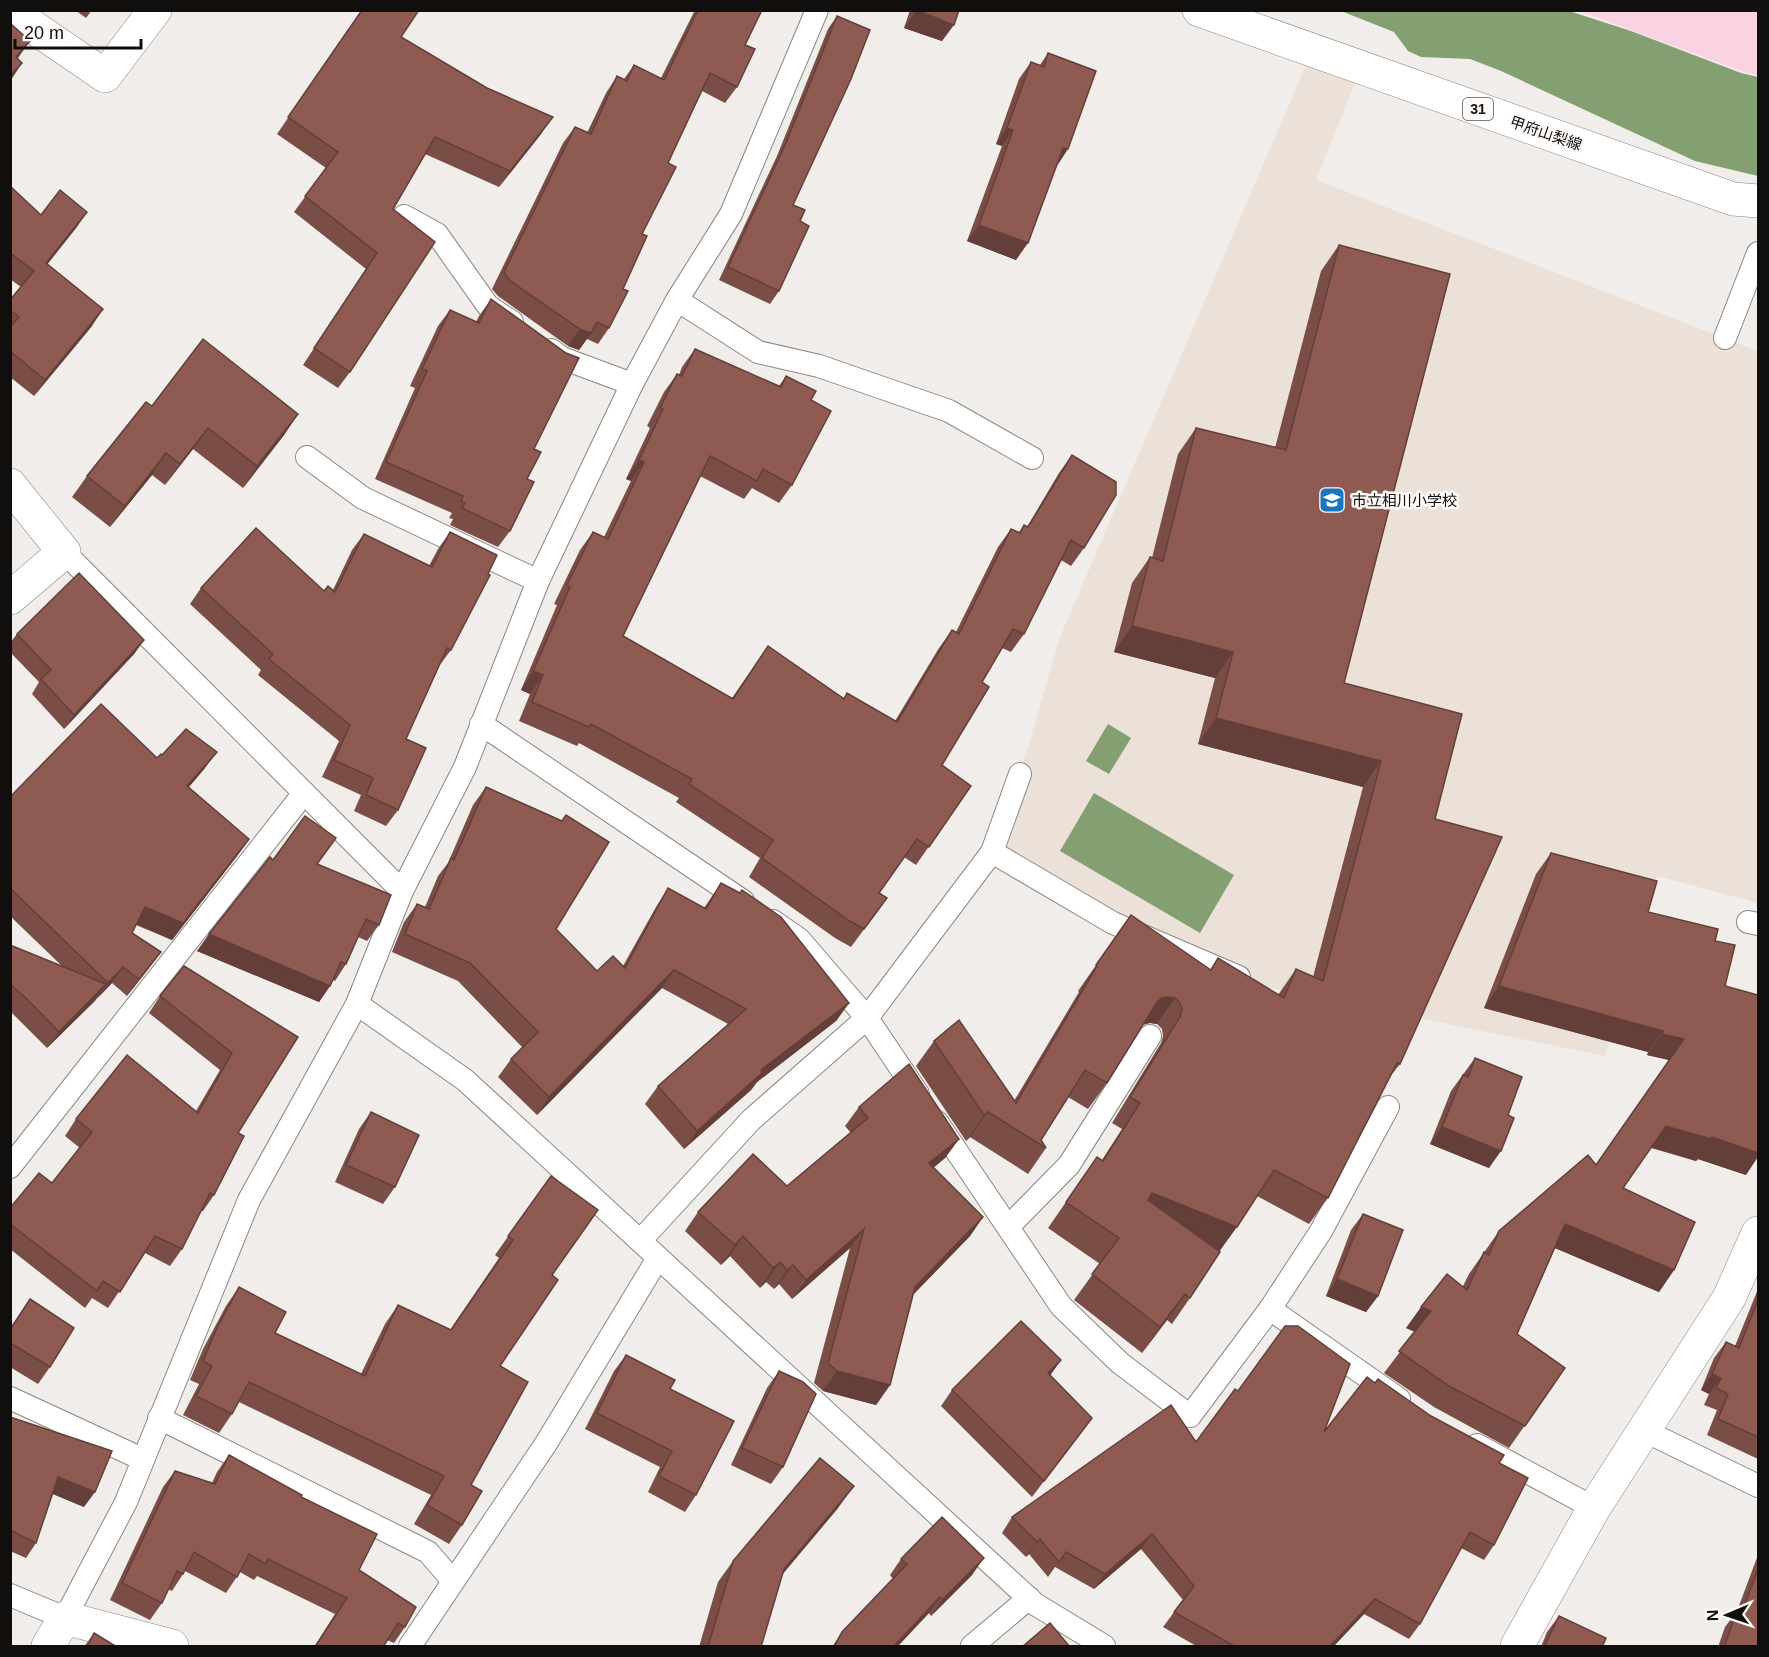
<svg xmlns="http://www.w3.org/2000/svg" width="1769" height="1657" font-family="Arial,'Noto Sans JP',sans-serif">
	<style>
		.built { fill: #ebe1d9 }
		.green { fill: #fbd2e1 }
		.water { fill: #849f72 }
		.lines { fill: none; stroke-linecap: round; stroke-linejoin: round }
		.service-casing { stroke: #8a8784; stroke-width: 24 }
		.minor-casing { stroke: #8a8784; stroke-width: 34 }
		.primary-casing { stroke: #8a8784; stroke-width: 34 }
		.service { stroke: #fff; stroke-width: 22 }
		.minor { stroke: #fff; stroke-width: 33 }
		.primary { stroke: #fff; stroke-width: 33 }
		.wall { fill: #7b4d47 }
		.shaded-wall { fill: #643f39 }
		.building { fill: #8f5a52; stroke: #643f39; stroke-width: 1.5 }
		.labels { text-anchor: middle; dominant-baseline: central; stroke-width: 5; stroke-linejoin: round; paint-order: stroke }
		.shield { fill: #fefaf7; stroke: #575654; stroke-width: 1.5 }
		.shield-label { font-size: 14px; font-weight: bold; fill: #100f0e }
		.street-label { font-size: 15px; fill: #100f0e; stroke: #fefaf7 }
		.poi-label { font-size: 15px; fill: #100f0e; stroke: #fefaf7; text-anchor: start }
	</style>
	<rect width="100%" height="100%" fill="#f1edea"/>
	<!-- built -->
	<polygon class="built" points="1312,51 1361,68 1316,180 1758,351 1758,903 1657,876 1605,1056 1257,985 992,852 1020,774 1060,637"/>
	<!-- green -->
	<polygon class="green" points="1580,11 1758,11 1758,75 1744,72"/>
	<!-- water -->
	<g class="water">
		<polygon points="1341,11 1569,11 1631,31 1741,73 1758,77 1758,176 1695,161 1501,71 1470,59 1421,57 1408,51 1394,32"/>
		<polygon points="1108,724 1131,738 1109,774 1086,761"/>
		<polygon points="1094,793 1234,875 1200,933 1060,851"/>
	</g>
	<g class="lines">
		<!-- service casing -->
		<g class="service-casing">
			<g id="service">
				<polyline points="817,10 731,214 677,300 632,384 538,581 465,767 402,891 357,1004 465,1080 1035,1604 1104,1646"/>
				<polyline points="404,216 437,234 488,306 512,322"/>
				<polyline points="677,300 758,352 819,366 949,411 1032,458"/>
				<polyline points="1725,338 1758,253"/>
				<polyline points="551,350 562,358 632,384"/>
				<polyline points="307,457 363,498 538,581"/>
				<polyline points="64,552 402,891"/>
				<polyline points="481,724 743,901"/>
				<polyline points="992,852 1113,923 1239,977"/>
				<polyline points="773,921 799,939 867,1018 918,1094"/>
				<polyline points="1748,922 1758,924"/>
				<polyline points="937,1122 1061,1306 1120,1363 1190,1416 1270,1309 1399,1399"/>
				<polyline points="10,1167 304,793"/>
				<polyline points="1008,1227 1069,1165 1150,1036"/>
				<polyline points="640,1241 751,1120 867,1018 992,852 1020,774"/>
				<polyline points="1270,1309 1321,1231 1388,1107"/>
				<polyline points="10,1398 142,1459"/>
				<polyline points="159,1418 428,1552 453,1581"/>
				<polyline points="1643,1430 1758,1486"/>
				<polyline points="1477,1445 1594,1508"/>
				<polyline points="10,1595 65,1618 126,1502 249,1200 357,1004"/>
				<polyline points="410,1646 547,1442 658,1258"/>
				<polyline points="972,1646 1029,1598"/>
			</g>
		</g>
		<!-- minor casing -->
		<g class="minor-casing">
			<g id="minor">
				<polyline points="10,11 105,76 155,10"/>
				<polyline points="10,485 64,552 10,598"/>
				<polyline points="48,1646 65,1618 172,1646"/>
				<polyline points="1517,1646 1594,1508 1729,1298 1758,1233"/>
			</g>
		</g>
		<!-- primary casing -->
		<g class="primary-casing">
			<polyline id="primary" points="1199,10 1733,199 1758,201"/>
		</g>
		<!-- service -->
		<use href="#service" class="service"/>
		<!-- minor -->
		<use href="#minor" class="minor"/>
		<!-- primary -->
		<use href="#primary" class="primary"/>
	</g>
	<!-- wall -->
	<g class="wall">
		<polygon points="75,10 92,10 86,18"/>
		<polygon points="362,10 541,134 499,187 425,154 393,209 350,372 338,388 303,365 366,269 294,212 326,168 277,134"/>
		<polygon points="695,10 762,10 745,45 737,87 725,103 702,91 668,163 609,328 598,344 587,339 579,350 568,346 498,296 492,289 563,143 575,127 587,133 606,93 617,76 624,79 634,65 661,78"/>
		<polygon points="910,10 959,10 942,41 904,28"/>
		<polygon points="837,16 793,205 800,221 779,291 770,304 719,280 777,156 828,29"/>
		<polygon points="1048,53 1057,166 1016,260 967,241 1002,146 996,144 1019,79 1031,62 1040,65"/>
		<polygon points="10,186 41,215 87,212 76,228 47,264 92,326 34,396 10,377 10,300 21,287 10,279"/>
		<polygon points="1339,245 1344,683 1435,819 1400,1064 1389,1078 1328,1198 1309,1224 1257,1196 1219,1252 1190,1298 1172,1324 1167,1320 1142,1353 1074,1300 1100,1264 1048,1228 1097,1157 1102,1160 1122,1129 1112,1123 1161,1043 1163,1036 1162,1029 1157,1024 1150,1023 1143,1025 1107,1083 1088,1109 1068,1097 1041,1140 1046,1148 1028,1174 970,1137 966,1141 916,1066 934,1041 1014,1101 1079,992 1078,991 1131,915 1210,970 1218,958 1278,995 1296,969 1313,977 1363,787 1198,744 1215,678 1114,652 1132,583 1150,557 1152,558 1178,454 1196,428 1275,448 1321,271"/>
		<polygon points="491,299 534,449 527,479 510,531 498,547 450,525 453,519 449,518 452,513 375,479 415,388 410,386 438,326 450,310 476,322 479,316"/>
		<polygon points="695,349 779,386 786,376 811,400 792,485 779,503 752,488 744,499 700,476 623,636 732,698 768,646 844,698 847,693 895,721 939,648 952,630 956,632 998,547 1011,529 1019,532 1024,525 1027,527 1059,473 1072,455 1084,548 1071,566 1061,560 1024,634 1011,652 1002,648 982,682 942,765 971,786 916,865 904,857 879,893 887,898 851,947 835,938 749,877 760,858 676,802 679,798 579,743 577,746 519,721 530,694 521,690 557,605 554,604 580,550 593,532 604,537 631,481 626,479 650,428 647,426 664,392 677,374 679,375 682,367"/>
		<polygon points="152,406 298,414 284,435 243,488 193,449 165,485 152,475 110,527 72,497 87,476"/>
		<polygon points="450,532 451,650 439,666 406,739 398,810 386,826 354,811 361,795 322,777 339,741 258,675 261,670 190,604 201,588 324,591 333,590 352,550 364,534 429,566 438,549"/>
		<polygon points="17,634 144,640 134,654 64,729 32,694 39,682 10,652 10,643"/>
		<polygon points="162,755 205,768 189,787 249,839 237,856 172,940 136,925 132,933 149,968 127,996 112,983 47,1048 10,1011 10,945 62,966 10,916 10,797 157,758"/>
		<polygon points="486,787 556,929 597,971 623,966 656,907 668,888 704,908 721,883 849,1003 836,1021 757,1082 751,1090 684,1149 645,1104 658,1086 728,1024 662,988 537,1115 498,1077 511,1059 522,1047 458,981 392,952 404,922 417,904 425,907 438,876 448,863 473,805"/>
		<polygon points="1551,853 1648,912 1715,941 1725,986 1746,1175 1698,1159 1696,1161 1651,1148 1623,1188 1674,1270 1659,1292 1555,1248 1517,1334 1565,1368 1509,1448 1434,1407 1384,1373 1415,1332 1406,1328 1463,1286 1469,1274 1499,1231 1596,1165 1669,1060 1647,1055 1648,1052 1484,1008 1536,874"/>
		<polygon points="273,860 318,864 379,925 367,941 358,937 346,964 335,981 333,980 330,986 319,1002 197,951"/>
		<polygon points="160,996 298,1037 238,1133 214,1195 203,1211 201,1211 182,1249 170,1266 145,1253 108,1308 92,1298 85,1308 10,1249 10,1208 52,1183 80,1148 65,1136 76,1119 196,1111 220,1070 149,1013"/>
		<polygon points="1475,1058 1508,1115 1489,1168 1430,1144 1451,1091"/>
		<polygon points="859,1107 959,1139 945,1158 933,1168 983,1217 970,1236 913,1295 890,1385 876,1405 823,1391 814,1383 850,1248 792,1299 779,1284 774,1289 766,1282 760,1288 730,1256 721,1265 685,1231 698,1212 787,1186 851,1133 845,1126"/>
		<polygon points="371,1112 395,1187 383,1204 335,1182 359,1129"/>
		<polygon points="551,1176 552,1275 500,1366 462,1525 449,1544 414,1524 431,1495 239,1402 232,1414 219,1433 183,1415 199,1384 190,1380 203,1349 226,1306 239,1287 275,1333 361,1374 385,1324 398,1305 450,1330 499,1258 495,1255"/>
		<polygon points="1363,1214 1378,1296 1366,1312 1326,1296 1351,1230"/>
		<polygon points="1758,1289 1758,1459 1707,1435 1717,1410 1704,1405 1709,1394 1701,1390 1714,1358 1726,1342 1735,1346"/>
		<polygon points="30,1299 50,1367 38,1384 10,1367 10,1328"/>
		<polygon points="626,1355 696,1495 685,1512 648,1492 660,1467 585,1429 614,1371"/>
		<polygon points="1061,1360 1050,1375 1092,1418 1032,1497 941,1406 952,1390"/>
		<polygon points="779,1371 783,1467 771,1484 731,1465 767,1388"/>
		<polygon points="1375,1383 1499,1463 1494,1545 1484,1560 1461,1548 1420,1624 1409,1639 1364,1614 1333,1647 1198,1647 1163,1627 1183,1600 1141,1549 1094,1589 1055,1567 1048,1577 1029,1554 1026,1557 1002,1533 1012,1517 1196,1442 1238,1391 1324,1432"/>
		<polygon points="10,1417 84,1507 53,1494 36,1543 26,1558 10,1551"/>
		<polygon points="229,1455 301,1497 405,1627 394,1643 387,1640 383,1647 314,1647 335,1614 257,1576 254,1580 240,1572 226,1593 185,1571 172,1591 168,1589 162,1603 150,1620 110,1600 163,1487 175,1471 212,1483 217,1472"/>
		<polygon points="838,1508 782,1575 761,1647 699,1647 718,1582 733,1561"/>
		<polygon points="1758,1555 1758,1647 1718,1647 1725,1627 1737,1611"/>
		<polygon points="901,1559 972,1575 931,1616 929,1613 897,1647 832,1647 842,1632 893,1579 890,1575"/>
		<polygon points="1559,1616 1602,1647 1541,1647 1547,1632"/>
		<polygon points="94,1633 117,1647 84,1647"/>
	</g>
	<!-- shaded-wall -->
	<g class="shaded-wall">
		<polygon points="916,11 954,25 942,41 904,28"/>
		<polygon points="30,41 18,58 10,67 16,57"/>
		<polygon points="22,63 11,80 10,80 10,76"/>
		<polygon points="553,117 541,134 499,187 510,171"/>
		<polygon points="1007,128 1013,130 1002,146 996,144"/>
		<polygon points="1063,148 1068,149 1057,166"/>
		<polygon points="87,212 76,228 35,280 46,263"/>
		<polygon points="979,225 1028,243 1016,260 967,241"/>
		<polygon points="103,309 92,326 34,396 45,380"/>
		<polygon points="580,329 591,333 579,350 568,346"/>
		<polygon points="298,414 284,435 243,488 257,466"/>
		<polygon points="208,428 193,449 165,485 180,464"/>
		<polygon points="166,453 152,475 110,527 125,506"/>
		<polygon points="639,460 644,462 631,481 626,479"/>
		<polygon points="1132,626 1233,652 1215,678 1114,652"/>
		<polygon points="144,640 134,654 64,729 74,715"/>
		<polygon points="533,671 543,675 530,694 521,690"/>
		<polygon points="1216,718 1381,761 1363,787 1198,744"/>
		<polygon points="217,752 205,768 175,803 187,786"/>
		<polygon points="249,839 237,856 172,940 134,923 145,907"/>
		<polygon points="209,934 330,986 319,1002 197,951"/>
		<polygon points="161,952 149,968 127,996 139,979"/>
		<polygon points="123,967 112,983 97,999 108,983"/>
		<polygon points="674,970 662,988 537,1115 549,1097"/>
		<polygon points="106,984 95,1001 47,1048 59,1032"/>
		<polygon points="1499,986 1663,1031 1648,1052 1484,1008"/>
		<polygon points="1168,997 1175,998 1157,1024 1150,1023 1144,1024 1139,1028 1157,1002 1162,998"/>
		<polygon points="849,1003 836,1021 757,1082 751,1090 684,1149 697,1131 761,1070"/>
		<polygon points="1662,1034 1684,1039 1669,1060 1647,1055"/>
		<polygon points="988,1112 970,1137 966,1141 984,1115"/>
		<polygon points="1666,1126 1712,1137 1758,1153 1758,1157 1746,1175 1698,1159 1696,1161 1651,1147"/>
		<polygon points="1442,1127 1501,1151 1489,1168 1430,1144"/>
		<polygon points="959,1139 945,1158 915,1183 929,1163"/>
		<polygon points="1152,1193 1237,1227 1218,1253 1134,1219"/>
		<polygon points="983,1217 970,1236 901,1307 915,1287"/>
		<polygon points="1565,1224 1674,1270 1659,1292 1550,1246"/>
		<polygon points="864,1229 850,1248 792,1299 806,1280"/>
		<polygon points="743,1236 730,1256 721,1265 735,1245"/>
		<polygon points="780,1262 766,1282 760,1288 773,1268"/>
		<polygon points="793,1265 779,1284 774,1289 787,1270"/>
		<polygon points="1337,1279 1378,1296 1366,1312 1326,1296"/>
		<polygon points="1185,1294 1167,1320 1142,1353 1160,1327"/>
		<polygon points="1421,1307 1431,1311 1416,1332 1406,1328"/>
		<polygon points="1061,1360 1049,1377 1048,1373"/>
		<polygon points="837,1371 890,1385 876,1405 823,1391"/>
		<polygon points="1712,1374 1721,1378 1709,1394 1701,1390"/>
		<polygon points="58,1477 95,1492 84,1507 48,1492"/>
		<polygon points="854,1486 838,1508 768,1591 784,1569"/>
		<polygon points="1152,1534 1141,1549 1094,1589 1105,1574"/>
		<polygon points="1040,1539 1029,1554 1026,1557 1037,1542"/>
		<polygon points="984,1558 972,1575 931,1616 943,1599"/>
		<polygon points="940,1597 929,1613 897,1647 893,1647"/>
		<polygon points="1375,1599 1364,1614 1333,1647 1329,1647"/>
	</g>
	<!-- building -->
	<g class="building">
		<polygon points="362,10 419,10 401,37 487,88 553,117 510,171 435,137 393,209 435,242 350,372 314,348 377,253 305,196 338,152 288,117"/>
		<polygon points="698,10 762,10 745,45 755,49 737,87 710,73 668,163 676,167 642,234 647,236 623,289 628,291 609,328 597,322 591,333 580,329 509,280 504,272 575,127 591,134 617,76 627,81 634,65 664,80"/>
		<polygon points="916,10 959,10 954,25"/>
		<polygon points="837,16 870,30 851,79 793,205 805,210 800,221 809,226 779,291 728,267 786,143"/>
		<polygon points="10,23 30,41 16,57 22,63 10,76"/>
		<polygon points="1048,53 1096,71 1068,149 1063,148 1028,243 979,225 1013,130 1007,128 1031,62 1044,67"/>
		<polygon points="10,186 41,215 60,190 87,212 46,263 103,309 45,380 10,351 10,327 19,317 10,310 10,300 34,271 10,253"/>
		<polygon points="1339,245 1450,274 1344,683 1462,714 1435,819 1502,837 1400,1064 1397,1063 1328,1198 1274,1170 1237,1227 1152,1193 1148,1200 1220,1252 1190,1298 1185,1294 1160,1327 1092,1274 1119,1238 1066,1202 1097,1157 1103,1161 1140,1103 1130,1097 1180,1017 1182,1010 1180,1003 1175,998 1168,997 1162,998 1157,1002 1107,1083 1085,1070 1041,1140 1046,1148 988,1112 984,1115 934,1041 959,1020 1016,1103 1097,966 1096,965 1131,915 1211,970 1218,958 1284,998 1296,969 1323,981 1381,761 1216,718 1233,652 1132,626 1150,557 1163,561 1196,428 1286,450"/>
		<polygon points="491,299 566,353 579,358 534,449 541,452 527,479 534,482 510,531 462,508 465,503 461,501 463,496 386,462 427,371 422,369 450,310 479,323"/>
		<polygon points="203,339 298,414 257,466 208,428 180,464 166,453 125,506 87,476 146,402 152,406"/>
		<polygon points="695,349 781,387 786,376 816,391 811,400 831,411 792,485 763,469 757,481 710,456 623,636 733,699 768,646 844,699 847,693 897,722 952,630 959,634 1011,529 1020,533 1024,525 1028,527 1072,455 1116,482 1116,495 1084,548 1071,540 1024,634 1013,629 982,682 989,687 942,765 971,786 929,847 917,839 879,893 887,898 864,929 848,920 762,858 773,840 689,784 692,779 591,724 589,727 532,702 543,675 533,671 570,587 567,585 593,532 608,539 644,462 639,460 663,409 660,408 677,374 682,376"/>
		<polygon points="256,528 324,591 328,586 335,592 364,534 432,567 450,532 497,555 488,574 490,575 451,650 447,648 406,739 426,748 398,810 366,795 373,778 334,760 350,725 269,659 273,654 201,588"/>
		<polygon points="79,573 144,640 74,715 41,679 51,670 17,634"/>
		<polygon points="101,704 157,758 161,754 162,755 186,729 217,752 187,786 249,839 183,923 145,907 132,933 161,952 139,979 123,967 108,983 10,888 10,797"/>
		<polygon points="486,787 562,821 566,815 609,842 556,929 597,971 613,956 625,968 668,888 706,909 721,883 740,893 742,890 781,917 849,1003 761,1070 763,1072 697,1131 658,1086 746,1009 674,970 549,1097 511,1059 538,1032 470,963 405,934 417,904 429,909 451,858 454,860"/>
		<polygon points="305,816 336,838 317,864 391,895 379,925 366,919 346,964 341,962 330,986 209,934 270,857 273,860"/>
		<polygon points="1551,853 1657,881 1648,912 1718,929 1715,941 1735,945 1725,986 1758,995 1758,1153 1712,1137 1711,1139 1666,1126 1623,1188 1695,1222 1674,1270 1565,1224 1517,1334 1565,1368 1525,1426 1449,1386 1399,1351 1431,1311 1421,1307 1447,1274 1467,1290 1484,1252 1489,1255 1499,1231 1588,1155 1596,1165 1684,1039 1662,1034 1663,1031 1499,986"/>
		<polygon points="10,945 106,984 59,1032 27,999 10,984"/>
		<polygon points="184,966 298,1037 238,1133 244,1136 214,1195 210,1193 182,1249 155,1236 120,1292 103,1281 97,1291 10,1224 10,1208 39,1173 52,1183 92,1132 76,1119 127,1055 198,1113 232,1053 160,996"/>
		<polygon points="1475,1058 1522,1077 1508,1115 1514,1118 1501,1151 1442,1127 1463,1075 1468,1077"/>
		<polygon points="909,1064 959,1139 929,1163 983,1217 915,1287 890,1385 837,1371 828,1363 864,1229 806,1280 793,1265 787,1270 780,1262 773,1268 743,1236 735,1245 698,1212 753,1154 787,1186 868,1118 859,1107"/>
		<polygon points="371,1112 419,1135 395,1187 346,1165"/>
		<polygon points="551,1176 598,1210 552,1275 558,1280 500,1366 528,1382 471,1485 482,1491 462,1525 427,1505 444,1476 249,1382 232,1414 196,1396 212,1366 203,1361 216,1330 239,1287 286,1312 275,1333 365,1376 398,1305 451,1330 513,1240 508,1236"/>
		<polygon points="1363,1214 1403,1230 1378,1296 1337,1279"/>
		<polygon points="30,1299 74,1328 50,1367 10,1343 10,1330"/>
		<polygon points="1758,1300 1758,1437 1718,1419 1728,1394 1716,1388 1721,1378 1712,1374 1726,1342 1739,1348"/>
		<polygon points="1021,1321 1061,1360 1048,1373 1092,1418 1044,1481 952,1390"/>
		<polygon points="1285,1326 1298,1326 1350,1364 1324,1432 1367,1377 1375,1383 1378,1379 1431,1416 1504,1455 1499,1463 1528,1478 1494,1545 1470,1532 1420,1624 1375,1599 1329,1647 1236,1647 1174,1612 1194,1586 1152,1534 1105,1574 1066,1552 1059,1562 1040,1539 1037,1542 1012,1517 1171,1405 1196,1442 1235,1389 1238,1391"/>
		<polygon points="626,1355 675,1380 670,1389 734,1421 696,1495 659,1476 672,1451 597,1413"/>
		<polygon points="779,1371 803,1382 816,1394 783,1467 742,1448"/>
		<polygon points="10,1417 112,1451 95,1492 58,1477 36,1543 10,1530"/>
		<polygon points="229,1455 302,1495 301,1497 377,1534 359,1570 416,1607 405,1627 398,1623 383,1647 315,1647 347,1598 268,1559 266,1564 249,1554 237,1577 194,1552 183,1574 177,1571 162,1603 122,1583 175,1471 215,1484"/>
		<polygon points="820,1458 854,1486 784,1569 761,1647 708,1647 733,1561"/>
		<polygon points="942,1517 984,1558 943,1599 940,1597 893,1647 834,1647 842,1632 907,1564 901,1559"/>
		<polygon points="1758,1569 1758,1647 1724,1647 1737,1611 1742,1612"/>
		<polygon points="1559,1616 1606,1638 1602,1647 1544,1647"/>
		<polygon points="1050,1623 1070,1647 1022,1647"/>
		<polygon points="94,1633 117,1647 87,1647"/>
	</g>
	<!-- icons -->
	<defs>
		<g id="school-square" transform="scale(1.35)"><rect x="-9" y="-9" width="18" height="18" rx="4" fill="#1775c1" stroke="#fefaf7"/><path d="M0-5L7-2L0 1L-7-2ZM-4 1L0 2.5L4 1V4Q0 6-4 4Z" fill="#fff"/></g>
	</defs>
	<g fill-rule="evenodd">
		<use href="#school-square" x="1332" y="500"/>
	</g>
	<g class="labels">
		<!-- shield labels -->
		<rect class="shield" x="1463" y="98" width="30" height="22" rx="4.5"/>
		<g class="shield-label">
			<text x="1478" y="109">31</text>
		</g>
		<!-- street labels -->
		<g class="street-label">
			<text transform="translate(1546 133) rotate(19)">甲府山梨線</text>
		</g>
		<!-- poi labels -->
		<g class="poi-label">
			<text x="1352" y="500">市立相川小学校</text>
		</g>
	</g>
	<!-- border -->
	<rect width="1769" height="1657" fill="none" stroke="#100f0e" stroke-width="24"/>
	<!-- north arrow -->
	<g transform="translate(1727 1615) rotate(268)" stroke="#fefaf7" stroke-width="4.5" paint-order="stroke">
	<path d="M0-4.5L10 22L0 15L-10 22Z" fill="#100f0e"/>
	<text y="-9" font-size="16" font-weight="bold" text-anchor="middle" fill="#100f0e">N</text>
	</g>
	<!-- scale -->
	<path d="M15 39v9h126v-9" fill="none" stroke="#100f0e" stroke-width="3"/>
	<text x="24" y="39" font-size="18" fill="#100f0e" stroke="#fefaf7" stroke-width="4.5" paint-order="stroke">20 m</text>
</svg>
